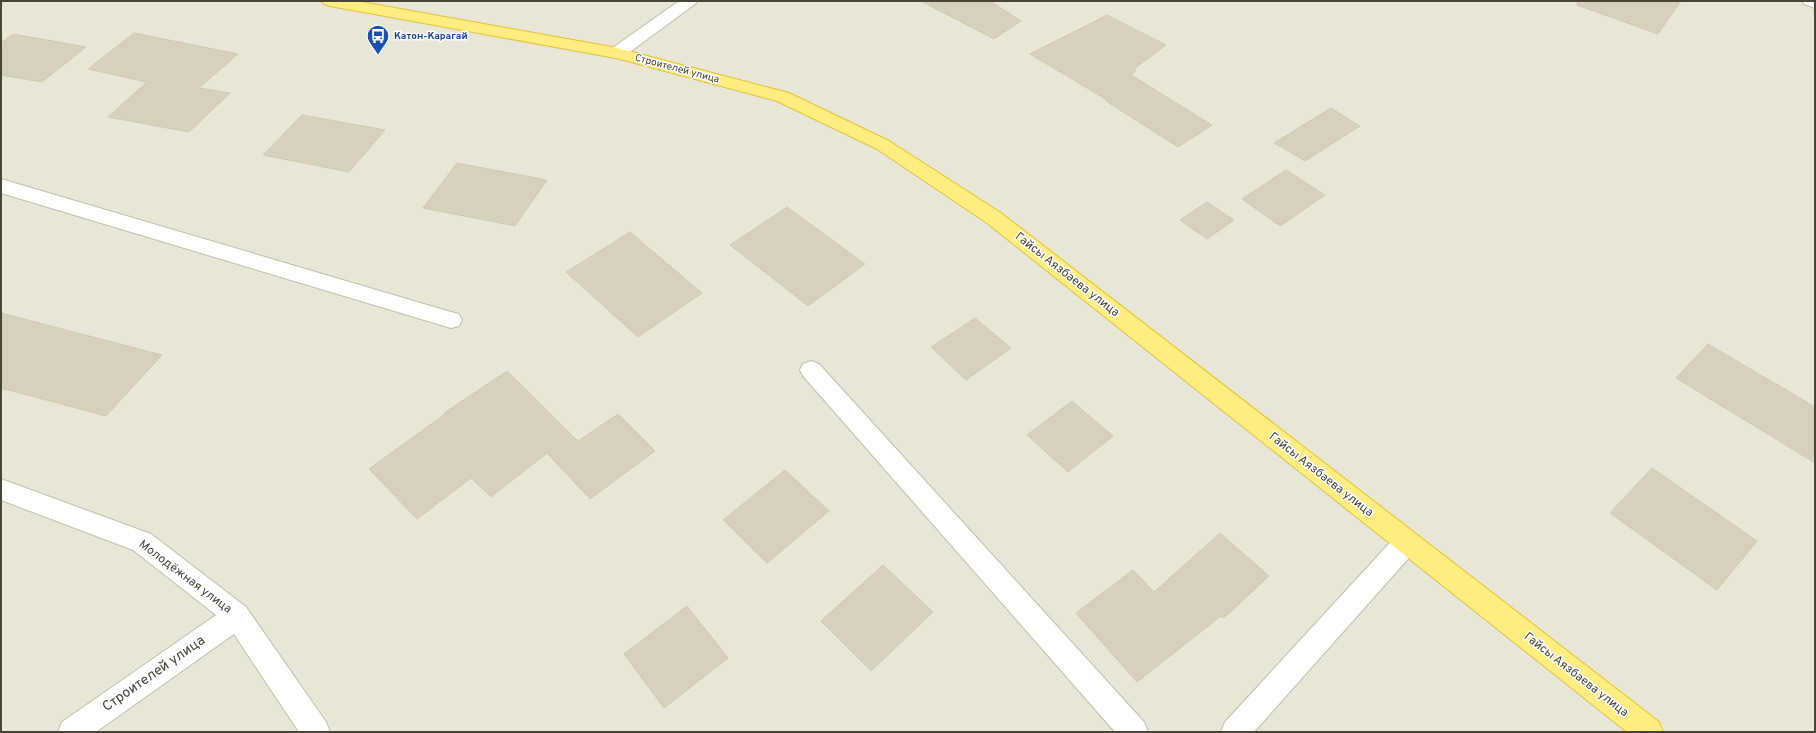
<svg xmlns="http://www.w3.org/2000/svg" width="1816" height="733" font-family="Overpass,sans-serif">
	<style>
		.residential { fill: #e8e6d6 }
		.building { fill: #d6d1bd; stroke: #d1cab0 }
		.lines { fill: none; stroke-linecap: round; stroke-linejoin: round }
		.minor-casing { stroke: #c0bdaa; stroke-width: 2 }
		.trunk-casing { stroke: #e1c135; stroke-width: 2 }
		.minor { fill: #fff; fill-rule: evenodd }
		.trunk { fill: #ffee7f; fill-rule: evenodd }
		.labels { text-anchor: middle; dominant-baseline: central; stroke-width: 3; stroke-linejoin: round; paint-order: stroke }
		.far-transit-label { font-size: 10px; font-weight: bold; fill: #164399; stroke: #fff; text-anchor: start }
		.far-street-label { font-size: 10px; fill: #484436; stroke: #fff }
		.street-label { font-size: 12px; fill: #484436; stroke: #fff }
		.near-street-label { font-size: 14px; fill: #484436; stroke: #fff }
	</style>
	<rect width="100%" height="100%" fill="#f4f3e8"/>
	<!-- residential -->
	<rect class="residential" x="1" y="1" width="1814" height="731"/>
	<!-- building -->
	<g class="building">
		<polygon points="921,1 990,1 1021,21 994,39"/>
		<polygon points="1578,1 1681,1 1658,34 1577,5"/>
		<polygon points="1107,15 1166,45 1134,69 1136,71 1131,75 1212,125 1178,147 1106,101 1107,100 1030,54"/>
		<polygon points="134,33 238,54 199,88 230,93 189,132 108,117 147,82 88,69"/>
		<polygon points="13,34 86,47 42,82 1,75 1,43"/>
		<polygon points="1331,108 1360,126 1305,161 1274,143"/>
		<polygon points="302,115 385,130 349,172 263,155"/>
		<polygon points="457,163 547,180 515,226 423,208"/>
		<polygon points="1286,170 1325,195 1280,226 1242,199"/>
		<polygon points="1207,202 1234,220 1207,239 1180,220"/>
		<polygon points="787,207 865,264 808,306 730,245"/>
		<polygon points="630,232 702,293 638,337 566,272"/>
		<polygon points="1,313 162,355 106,416 1,388"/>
		<polygon points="975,318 1011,348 966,380 931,347"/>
		<polygon points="1708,344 1815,407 1815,463 1676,378"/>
		<polygon points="507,371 578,441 618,414 655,451 590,499 547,453 491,497 471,478 417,519 369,469 445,414 444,413"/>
		<polygon points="1072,401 1113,436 1068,472 1027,435"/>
		<polygon points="1652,468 1757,541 1717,590 1610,513"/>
		<polygon points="785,470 829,511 767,563 723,520"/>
		<polygon points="1220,533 1269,576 1224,618 1221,616 1137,682 1076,613 1133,570 1154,592"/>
		<polygon points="883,565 933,612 871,671 821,621"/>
		<polygon points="687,606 728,658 664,708 624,654"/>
	</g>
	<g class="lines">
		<!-- minor casing -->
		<g class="minor-casing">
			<g id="minor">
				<polygon points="679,1 697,1 695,4 623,57 617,58 611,57 609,53 611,49"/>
				<polygon points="1802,1 1815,1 1815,8 1804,4"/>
				<polygon points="1,179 451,312 459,314 462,320 459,326 451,328 1,193"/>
				<polygon points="811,361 819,364 1144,722 1148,732 1115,732 803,376 800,370 803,364"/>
				<polygon points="1,479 151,534 246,607 326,722 330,732 299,732 234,634 96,732 58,732 62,722 216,615 133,550 1,500"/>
				<polygon points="1406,532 1415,535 1418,543 1415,551 1254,732 1221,732 1225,722 1397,535"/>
			</g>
		</g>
		<!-- trunk casing -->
		<g class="trunk-casing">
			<polygon id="trunk" points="322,1 356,1 617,48 789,93 889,141 1001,213 1659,722 1663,732 1627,732 987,223 877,149 777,101 616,58 330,6 324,4"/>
		</g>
		<!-- minor -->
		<use href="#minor" class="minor"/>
		<!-- trunk -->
		<use href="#trunk" class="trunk"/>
	</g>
	<!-- icons -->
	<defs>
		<g id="bus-pin" transform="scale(1.15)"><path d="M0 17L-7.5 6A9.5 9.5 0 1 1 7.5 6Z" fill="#1a4fb4" stroke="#fff"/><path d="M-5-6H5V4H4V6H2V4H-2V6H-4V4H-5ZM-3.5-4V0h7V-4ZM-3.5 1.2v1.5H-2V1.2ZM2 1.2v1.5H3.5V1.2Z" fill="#fff"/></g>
	</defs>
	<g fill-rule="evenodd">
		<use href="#bus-pin" x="378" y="36"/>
	</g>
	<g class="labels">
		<!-- far-transit labels -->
		<g class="far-transit-label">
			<text x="394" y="36">Катон-Карагай</text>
		</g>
		<!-- far-street labels -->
		<g class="far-street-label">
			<text transform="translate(677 69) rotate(15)">Строителей улица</text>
		</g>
		<!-- street labels -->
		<g class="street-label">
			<text transform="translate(1067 275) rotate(38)">Гайсы Аязбаева улица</text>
			<text transform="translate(1321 475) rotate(38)">Гайсы Аязбаева улица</text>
			<text transform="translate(185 577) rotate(37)">Молодёжная улица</text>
			<text transform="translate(1576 675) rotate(38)">Гайсы Аязбаева улица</text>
		</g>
		<!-- near-street labels -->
		<g class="near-street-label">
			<text transform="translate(154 674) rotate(-35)">Строителей улица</text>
		</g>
	</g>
	<!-- border -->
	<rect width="1816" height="733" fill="none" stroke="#484436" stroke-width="4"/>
</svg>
